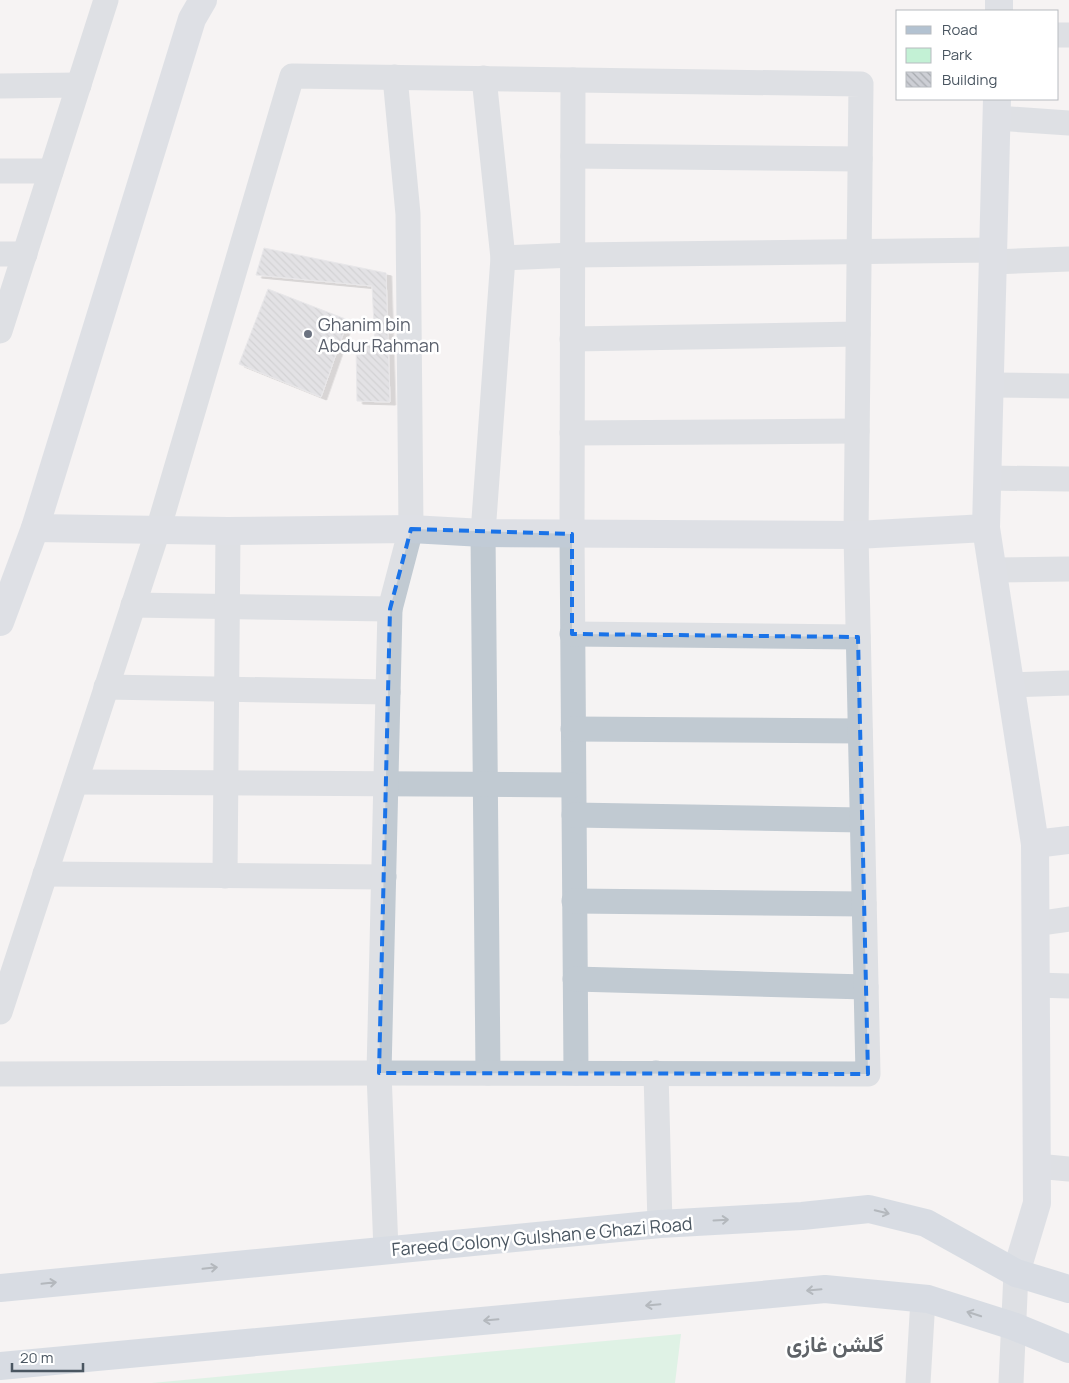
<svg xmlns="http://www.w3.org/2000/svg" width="1069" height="1383" font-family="Manrope,Vazirmatn,sans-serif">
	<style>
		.green { fill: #c3f1d5 }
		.building { fill: url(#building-back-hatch); stroke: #d7d9de; filter: url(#shadow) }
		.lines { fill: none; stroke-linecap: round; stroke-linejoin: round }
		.street { stroke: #c1cad2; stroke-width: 25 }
		.secondary { stroke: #c1cbd6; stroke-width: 28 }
		.primary { stroke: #b3c2d1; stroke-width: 28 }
		.oneway { stroke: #64717d }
		.marked { fill: none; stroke: #1a73e8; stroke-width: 4; stroke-dasharray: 10 6; stroke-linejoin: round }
		.worship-dot { fill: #6b7280; stroke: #fff; stroke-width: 2 }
		.labels { text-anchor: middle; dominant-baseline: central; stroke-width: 5; stroke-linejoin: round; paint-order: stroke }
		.worship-label { font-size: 18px; fill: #5b616d; stroke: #fff; text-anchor: start }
		.street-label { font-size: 18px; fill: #4a5661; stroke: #fff }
		.district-label { font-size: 22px; font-weight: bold; fill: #5f6368; stroke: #fff }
	</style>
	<defs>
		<pattern id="building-back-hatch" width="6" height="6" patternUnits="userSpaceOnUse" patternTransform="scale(1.25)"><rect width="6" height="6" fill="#cdcfd5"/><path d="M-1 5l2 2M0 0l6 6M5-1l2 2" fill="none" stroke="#a8abb0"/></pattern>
		<filter id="shadow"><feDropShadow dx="5.5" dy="3" stdDeviation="0" flood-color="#0004"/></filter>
	</defs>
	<rect width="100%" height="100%" fill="#f5f3f3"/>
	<!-- green -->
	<polygon class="green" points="681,1334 675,1383 152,1383"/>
	<!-- building -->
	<g class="building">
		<polygon points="264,248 386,273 390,402 357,401 356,344 375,344 372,286 256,275"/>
		<polygon points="268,289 348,320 321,397 239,364"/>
	</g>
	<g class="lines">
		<!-- street -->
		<g class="street">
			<polyline points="1058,35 1069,35"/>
			<polyline points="484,78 503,258 483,533 488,1073"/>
			<polyline points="573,80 572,534 576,1073"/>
			<polyline points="0,86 79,85"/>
			<polyline points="996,118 1069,123"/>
			<polyline points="573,156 860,159"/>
			<polyline points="0,171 51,171"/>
			<polyline points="0,254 25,254"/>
			<polyline points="503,258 573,255 993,250"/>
			<polyline points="993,262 1069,259"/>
			<polyline points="0,331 106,0"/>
			<polyline points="572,339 858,334"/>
			<polyline points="990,385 1069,386"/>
			<polyline points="572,433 857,431"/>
			<polyline points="987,478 1069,479"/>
			<polyline points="993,570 1069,569"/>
			<polyline points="133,605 390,609"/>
			<polyline points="572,634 858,637"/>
			<polyline points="1010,685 1069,683"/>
			<polyline points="106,687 388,692"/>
			<polyline points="573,729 860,731"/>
			<polyline points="76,782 573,785"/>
			<polyline points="574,815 862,820"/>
			<polyline points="45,874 384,877"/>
			<polyline points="225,876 228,531"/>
			<polyline points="574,901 864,904"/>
			<polyline points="1035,924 1069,919"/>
			<polyline points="575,979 866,987"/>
			<polyline points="1036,985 1069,986"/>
			<polyline points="0,1012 158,530 292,76 861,84 856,535 868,1074 379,1073 0,1074"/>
			<polyline points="656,1073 660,1224"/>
			<polyline points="1037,1166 1069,1169"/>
			<polyline points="386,1250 379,1073 390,609 411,529 408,214 395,77"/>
			<polyline points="918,1383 923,1299"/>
			<polyline points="1011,1383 1016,1273"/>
		</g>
		<!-- secondary -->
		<g class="secondary">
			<polyline points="999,11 999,0"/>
			<polyline points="997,99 986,528 1035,844 1037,1203 1016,1273"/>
			<polyline points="35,528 228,531 411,529 483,533 856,535 986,528"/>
			<polyline points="0,622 35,528 192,19 203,0"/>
			<polyline points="1035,844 1069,840"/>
		</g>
		<!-- primary -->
		<g class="primary">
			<polyline points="0,1288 660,1224 802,1216 869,1209 926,1223 1016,1273 1069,1289"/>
			<polyline points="0,1366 825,1289 928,1299 1013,1326 1069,1349"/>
		</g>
	</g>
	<!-- one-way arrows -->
	<defs><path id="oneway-shaft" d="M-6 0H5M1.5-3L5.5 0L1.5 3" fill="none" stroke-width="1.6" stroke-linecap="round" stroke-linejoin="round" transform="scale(1.25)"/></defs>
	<g class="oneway">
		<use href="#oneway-shaft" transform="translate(882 1212) rotate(14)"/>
		<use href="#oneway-shaft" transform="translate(721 1220) rotate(-3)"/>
		<use href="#oneway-shaft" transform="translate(210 1268) rotate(-6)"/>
		<use href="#oneway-shaft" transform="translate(49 1283) rotate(-6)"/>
		<use href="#oneway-shaft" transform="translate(814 1290) rotate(175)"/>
		<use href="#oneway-shaft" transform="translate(653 1305) rotate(175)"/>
		<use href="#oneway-shaft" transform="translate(974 1314) rotate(-162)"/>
		<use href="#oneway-shaft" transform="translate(491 1320) rotate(175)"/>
	</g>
	<!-- marked area -->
	<path d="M0 0H1069V1383H0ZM411,529L572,534V634L858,637L868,1074L379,1073L390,609Z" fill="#f5f3f3" fill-opacity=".55" fill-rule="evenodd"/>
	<path class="marked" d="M411,529L572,534V634L858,637L868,1074L379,1073L390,609Z"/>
	<!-- markers -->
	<circle class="worship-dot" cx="308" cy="334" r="5"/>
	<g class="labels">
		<!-- worship labels -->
		<g class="worship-label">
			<text x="318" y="324">Ghanim bin<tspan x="318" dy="21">Abdur Rahman</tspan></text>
		</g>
		<!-- street labels -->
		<g class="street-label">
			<text transform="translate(542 1236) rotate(-5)">Fareed Colony Gulshan e Ghazi Road</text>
		</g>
		<!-- district labels -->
		<g class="district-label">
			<text x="835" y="1344">گلشن غازی</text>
		</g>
	</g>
	<!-- legend -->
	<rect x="896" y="10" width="162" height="90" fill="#ffffff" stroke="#b7bbc0"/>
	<rect x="906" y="26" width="25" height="8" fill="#b3c2d1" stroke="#b7bbc0"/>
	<text x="942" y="35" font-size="15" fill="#4a5661">Road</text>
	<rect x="906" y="48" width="25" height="15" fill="#c3f1d5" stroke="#b7bbc0"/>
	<text x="942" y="60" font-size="15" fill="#4a5661">Park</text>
	<rect x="906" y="72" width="25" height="15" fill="url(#building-back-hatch)" stroke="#b7bbc0"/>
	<text x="942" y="85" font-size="15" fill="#4a5661">Building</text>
	<!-- scale -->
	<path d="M12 1363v8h71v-8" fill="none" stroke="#4a5661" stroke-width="2.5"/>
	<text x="20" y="1363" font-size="15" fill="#4a5661" stroke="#ffffff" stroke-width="4" paint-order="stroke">20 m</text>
</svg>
